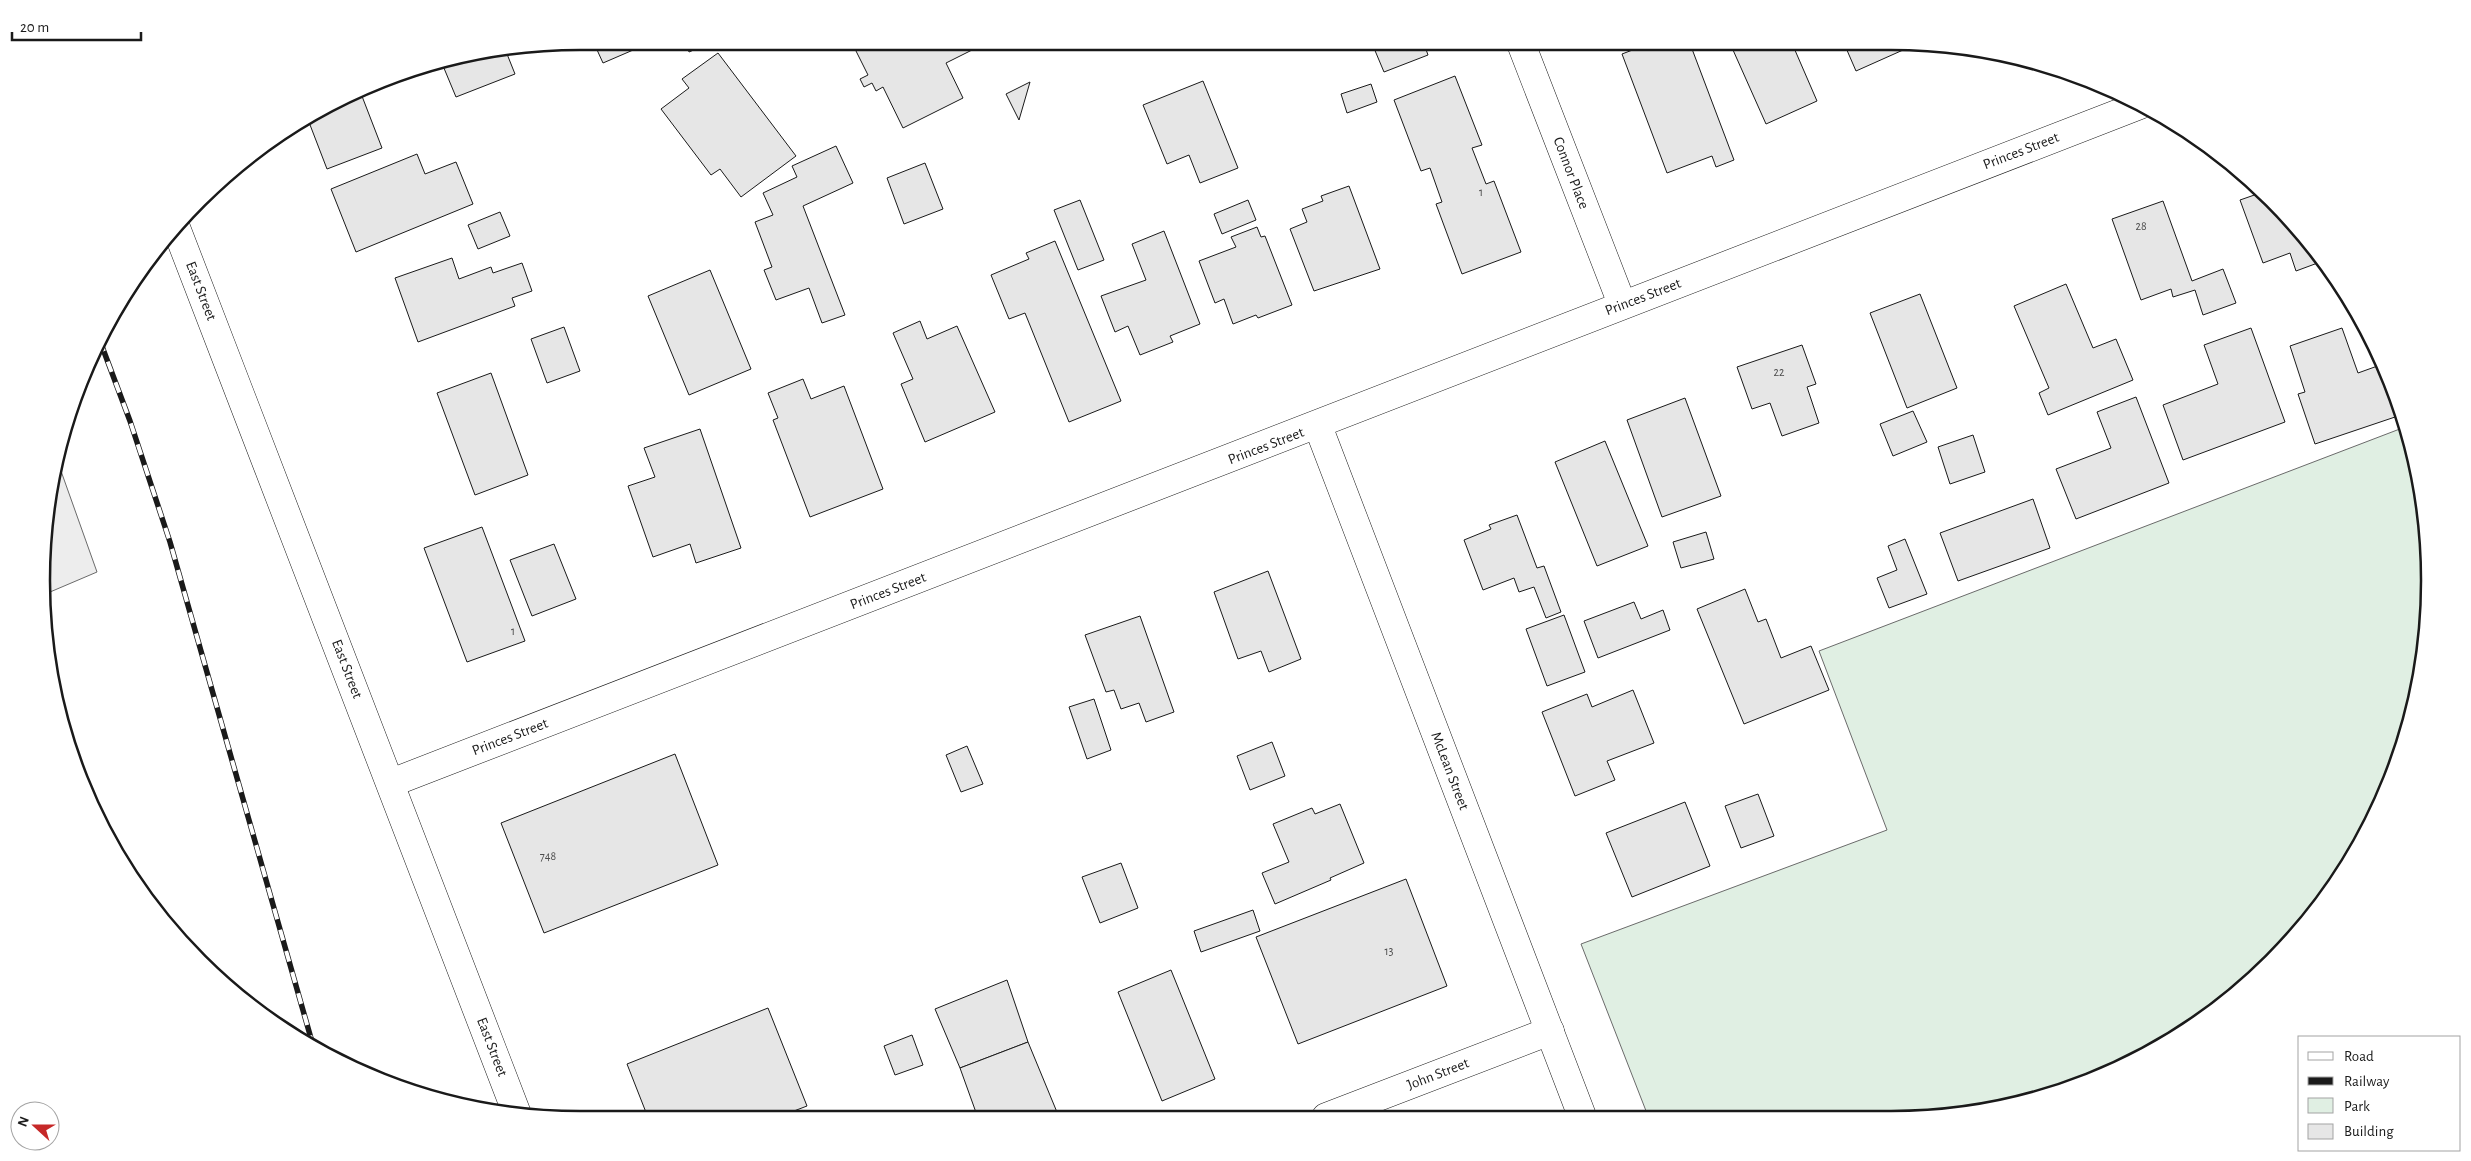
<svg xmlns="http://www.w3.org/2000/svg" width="2471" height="1161" font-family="'Alegreya Sans',sans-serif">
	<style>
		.green { fill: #e0efe3; stroke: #6a6a6a }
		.parking { fill: #ededed; stroke: #6a6a6a }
		.building { fill: #e6e6e6; stroke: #1a1a1a }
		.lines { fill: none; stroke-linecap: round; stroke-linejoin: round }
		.minor-casing { stroke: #1a1a1a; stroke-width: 29 }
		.major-casing { stroke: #1a1a1a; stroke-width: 29 }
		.minor { stroke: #fff; stroke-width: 28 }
		.major { stroke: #fff; stroke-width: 28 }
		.rail-casing { stroke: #1a1a1a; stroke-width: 5.5 }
		.rail { stroke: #fff; stroke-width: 4; stroke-dasharray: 11; stroke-linecap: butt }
		.labels { text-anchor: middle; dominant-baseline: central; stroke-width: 4; stroke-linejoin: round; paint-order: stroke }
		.number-label { font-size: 12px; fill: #4d4d4d }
		.street-label { font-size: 15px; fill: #1a1a1a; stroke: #fff }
		.rim { fill: none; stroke: #1a1a1a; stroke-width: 2.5 }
	</style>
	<rect width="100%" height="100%" fill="#fff"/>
	<!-- green -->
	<polygon class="green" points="2405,427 2419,475 2430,580 2419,685 2389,787 2318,909 2219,1008 2097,1079 1961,1115 1648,1116 1581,944 1887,830 1819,651"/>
	<!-- parking -->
	<polygon class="parking" points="56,457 97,572 43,595 41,580 52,476"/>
	<!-- building -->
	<g class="building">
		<polygon points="593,41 654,41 603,63"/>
		<polygon points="685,41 715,41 689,52"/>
		<polygon points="851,41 990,41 946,63 963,98 903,128 883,87 876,91 872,83 864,87 860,79 868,75"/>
		<polygon points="1371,41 1423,41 1428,55 1384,72"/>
		<polygon points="1656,41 1689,41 1734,160 1716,167 1712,156 1667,173 1622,54"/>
		<polygon points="1729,41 1791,41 1817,101 1766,124"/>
		<polygon points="1843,41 1891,41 1911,43 1912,46 1856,71"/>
		<polygon points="505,49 515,74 456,97 441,61 476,52"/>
		<polygon points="718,53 796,156 741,197 720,169 711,175 661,109 689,88 682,79"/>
		<polygon points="1455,76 1482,145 1472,148 1486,184 1494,181 1521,252 1462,274 1436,204 1442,202 1430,168 1421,171 1394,100"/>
		<polygon points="1203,81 1238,168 1200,183 1189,155 1167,164 1143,105"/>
		<polygon points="1030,82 1019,120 1006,94"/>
		<polygon points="1371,84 1377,102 1347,113 1341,94"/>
		<polygon points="360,91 382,148 327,169 307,117"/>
		<polygon points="836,146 853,183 803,206 845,315 822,323 809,288 776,300 764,270 772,267 755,222 773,215 763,193 797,177 792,166"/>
		<polygon points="417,154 425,174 456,162 473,204 356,252 331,189"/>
		<polygon points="925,163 943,209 904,224 887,178"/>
		<polygon points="1349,186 1380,269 1314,291 1290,229 1307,222 1302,209 1323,201 1321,196"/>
		<polygon points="2263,192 2272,199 2323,261 2296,271 2290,253 2263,263 2240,200"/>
		<polygon points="1080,200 1104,260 1078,270 1054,210"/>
		<polygon points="1248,200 1256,220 1222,234 1214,214"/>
		<polygon points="2163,201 2192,281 2223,269 2236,303 2203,315 2195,290 2173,297 2171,289 2141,300 2112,219"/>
		<polygon points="500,212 510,236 478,249 468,225"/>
		<polygon points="1257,227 1261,237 1265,236 1292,305 1258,318 1256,315 1233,324 1224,299 1215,303 1199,261 1236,247 1231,237"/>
		<polygon points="1164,231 1200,324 1170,336 1173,342 1140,355 1128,326 1115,332 1101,296 1146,280 1132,244"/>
		<polygon points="1055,241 1121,401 1069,422 1025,313 1009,319 991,275 1029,259 1026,253"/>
		<polygon points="452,258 459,279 491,267 493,273 522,263 532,291 512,298 515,306 418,342 395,278"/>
		<polygon points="710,270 751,369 689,395 648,296"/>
		<polygon points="2066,284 2093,348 2116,339 2133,380 2048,415 2039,393 2049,388 2014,306"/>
		<polygon points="1920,294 1957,388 1907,408 1870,313"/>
		<polygon points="920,321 927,339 957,326 995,412 925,442 901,384 913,379 893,333"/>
		<polygon points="564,327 580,371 547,383 531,339"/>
		<polygon points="2251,328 2285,422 2183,460 2163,405 2218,384 2204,345"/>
		<polygon points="2342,328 2358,373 2383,364 2401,415 2315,444 2298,394 2305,392 2290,346"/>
		<polygon points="1802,345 1816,384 1807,387 1819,423 1782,436 1770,403 1752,409 1737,367"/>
		<polygon points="491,373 528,475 475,495 437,393"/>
		<polygon points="803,379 811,399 844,386 883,489 810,517 773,420 778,418 768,393"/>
		<polygon points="2136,397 2169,483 2076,519 2056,469 2111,448 2097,412"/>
		<polygon points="1685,398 1721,496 1662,517 1627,420"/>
		<polygon points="1913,411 1927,442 1893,456 1880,424"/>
		<polygon points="700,429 741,548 696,563 690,544 653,557 628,486 655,477 644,448"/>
		<polygon points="1973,435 1985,472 1950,484 1938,447"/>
		<polygon points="1605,441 1648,546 1597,566 1555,462"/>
		<polygon points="2033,499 2050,548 1958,581 1940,533"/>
		<polygon points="1517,515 1537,568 1544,566 1561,612 1546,618 1534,587 1519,592 1514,578 1483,590 1464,540 1491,529 1489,525"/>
		<polygon points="482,527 525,641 467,662 424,548"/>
		<polygon points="1706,532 1714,559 1681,568 1673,542"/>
		<polygon points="1905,539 1927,594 1889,608 1877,578 1897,570 1888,546"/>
		<polygon points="554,544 576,599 532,616 510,560"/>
		<polygon points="1268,571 1301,659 1269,672 1261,651 1238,659 1214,592"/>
		<polygon points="1745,589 1758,622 1766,619 1781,658 1811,646 1829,690 1744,724 1697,609"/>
		<polygon points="1634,602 1641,619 1663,610 1670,630 1598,658 1584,621"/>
		<polygon points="1564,615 1585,672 1547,686 1526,629"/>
		<polygon points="1140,616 1174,712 1146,722 1139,703 1121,709 1114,690 1106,692 1085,635"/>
		<polygon points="1633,690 1654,743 1607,761 1615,780 1575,796 1542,712 1587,694 1592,707"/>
		<polygon points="1094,699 1111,750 1087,759 1069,707"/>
		<polygon points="1272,742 1285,776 1250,790 1237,756"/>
		<polygon points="967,746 983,784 961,792 946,755"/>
		<polygon points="675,754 718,865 544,933 501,823"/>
		<polygon points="1758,794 1774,836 1741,848 1725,806"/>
		<polygon points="1685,802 1710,866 1632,897 1606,833"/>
		<polygon points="1340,804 1364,863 1330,878 1331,880 1275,904 1262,873 1289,862 1273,824 1312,808 1315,814"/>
		<polygon points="1121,863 1138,908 1100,923 1082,877"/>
		<polygon points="1406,879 1447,986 1298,1044 1256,937"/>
		<polygon points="1253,910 1260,931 1201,952 1194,931"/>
		<polygon points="1171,970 1215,1079 1162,1101 1118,992"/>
		<polygon points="1007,980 1028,1042 960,1068 935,1009"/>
		<polygon points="768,1008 807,1106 773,1119 649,1120 627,1064"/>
		<polygon points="912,1035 923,1065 895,1075 884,1046"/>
		<polygon points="1028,1042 1059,1117 1027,1118 1025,1115 1019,1118 978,1118 960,1068"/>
	</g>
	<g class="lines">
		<!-- minor casing -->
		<g class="minor-casing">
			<g id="minor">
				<polyline points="1520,41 1622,304"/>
				<polyline points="1318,426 1582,1116"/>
				<polyline points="391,783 2140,105"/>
				<polyline points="1326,1117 1550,1031"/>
			</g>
		</g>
		<!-- major casing -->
		<g class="major-casing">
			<polyline id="major" points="175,225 517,1114"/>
		</g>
		<!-- minor -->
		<use href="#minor" class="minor"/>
		<!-- major -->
		<use href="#major" class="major"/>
		<!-- rail casing -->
		<g class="rail-casing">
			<polyline id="rail" points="100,341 130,421 170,542 314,1049"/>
		</g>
		<!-- rail -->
		<use href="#rail" class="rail"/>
	</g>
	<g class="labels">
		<!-- number labels -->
		<g class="number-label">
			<text x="1481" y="192">1</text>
			<text x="2141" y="226">28</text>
			<text x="1779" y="372">22</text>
			<text x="513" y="631">1</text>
			<text x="548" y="856">748</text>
			<text x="1389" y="951">13</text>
		</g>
		<!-- street labels -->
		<g class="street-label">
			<text transform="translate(2021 151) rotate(-21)">Princes Street</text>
			<text transform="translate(1571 173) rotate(69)">Connor Place</text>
			<text transform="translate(201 291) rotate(69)">East Street</text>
			<text transform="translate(1643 297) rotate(-21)">Princes Street</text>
			<text transform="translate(1266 446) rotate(-21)">Princes Street</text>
			<text transform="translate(888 591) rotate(-21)">Princes Street</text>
			<text transform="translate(347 669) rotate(69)">East Street</text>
			<text transform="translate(510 737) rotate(-21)">Princes Street</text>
			<text transform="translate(1450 771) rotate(69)">McLean Street</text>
			<text transform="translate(492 1047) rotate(69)">East Street</text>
			<text transform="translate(1438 1074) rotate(-21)">John Street</text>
		</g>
	</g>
	<!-- crop -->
	<path d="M0 0H2471V1161H0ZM580 50H1891A530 530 0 0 1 2421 580V581A530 530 0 0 1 1891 1111H580A530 530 0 0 1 50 581V580A530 530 0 0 1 580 50Z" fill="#fff" fill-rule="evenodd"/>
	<path class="rim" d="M580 50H1891A530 530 0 0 1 2421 580V581A530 530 0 0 1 1891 1111H580A530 530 0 0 1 50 581V580A530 530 0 0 1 580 50Z"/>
	<!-- legend -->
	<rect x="2298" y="1036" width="162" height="115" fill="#ffffff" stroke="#a3a3a3"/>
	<rect x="2308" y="1052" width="25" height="8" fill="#ffffff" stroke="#a3a3a3"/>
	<text x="2344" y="1061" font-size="15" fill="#1a1a1a">Road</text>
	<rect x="2308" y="1077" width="25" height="8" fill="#1a1a1a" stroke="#a3a3a3"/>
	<text x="2344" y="1086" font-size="15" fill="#1a1a1a">Railway</text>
	<rect x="2308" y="1098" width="25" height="15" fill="#e0efe3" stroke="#a3a3a3"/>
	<text x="2344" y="1111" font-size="15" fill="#1a1a1a">Park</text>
	<rect x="2308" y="1124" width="25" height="15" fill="#e6e6e6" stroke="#a3a3a3"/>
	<text x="2344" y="1136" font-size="15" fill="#1a1a1a">Building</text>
	<!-- north arrow -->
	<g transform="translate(35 1126) rotate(291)"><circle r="24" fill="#ffffff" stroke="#a3a3a3"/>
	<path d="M0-4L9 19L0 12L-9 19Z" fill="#c62828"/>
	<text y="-8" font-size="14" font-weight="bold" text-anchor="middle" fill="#1a1a1a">N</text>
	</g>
	<!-- scale -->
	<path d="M12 32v8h129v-8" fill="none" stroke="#1a1a1a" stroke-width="2.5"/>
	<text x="20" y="32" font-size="15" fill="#1a1a1a" stroke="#ffffff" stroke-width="4" paint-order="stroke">20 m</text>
</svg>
